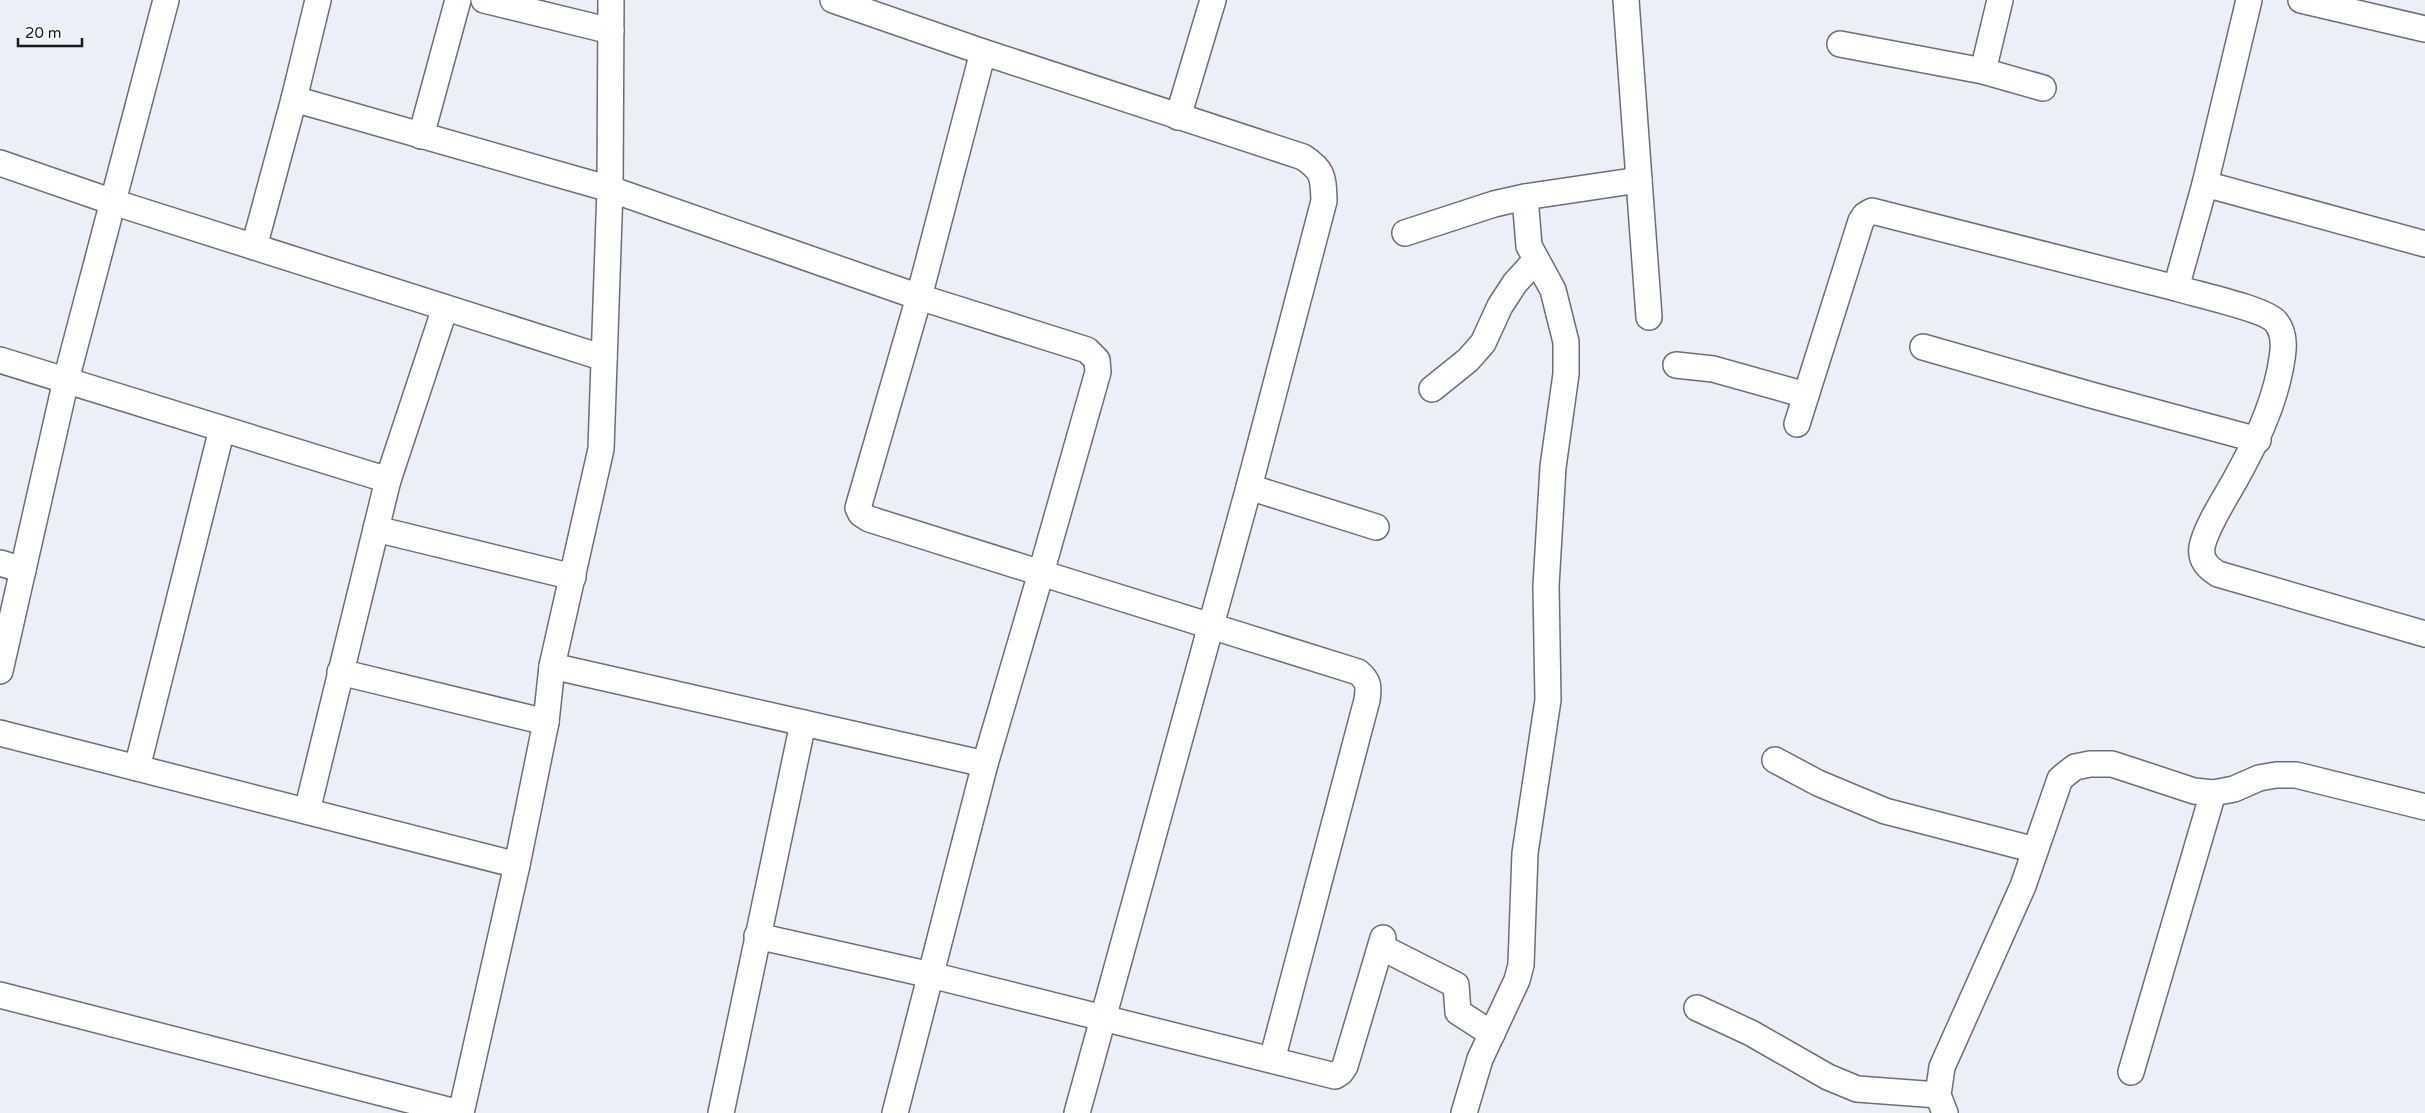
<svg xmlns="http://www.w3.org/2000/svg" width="2425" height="1113" font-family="'Varela Round',sans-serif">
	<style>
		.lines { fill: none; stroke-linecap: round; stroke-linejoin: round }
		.street-casing { stroke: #6b6f75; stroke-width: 28 }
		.street { stroke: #fff; stroke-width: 25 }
	</style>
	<rect width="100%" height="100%" fill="#ebeff7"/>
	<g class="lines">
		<!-- street casing -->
		<g class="street-casing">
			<g id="street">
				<polyline points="484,0 611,31"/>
				<path d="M833,0L983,52L1303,157C1324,171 1323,177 1324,201L1249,487L1077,1113"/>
				<path d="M2249,0L2205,184L2176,288C2195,294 2266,309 2276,322C2287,336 2283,354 2280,370C2272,410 2254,446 2234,482C2225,498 2205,529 2202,547C2200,560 2208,568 2218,574L2425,634"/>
				<polyline points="2301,0 2425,29"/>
				<polyline points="1840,44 1983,71 2043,88"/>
				<polyline points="1983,71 2000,0"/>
				<polyline points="294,99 610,189 919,297 1087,350 1097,360 1098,372 1041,573 869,519 861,514 858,508 919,297 983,52"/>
				<polyline points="1178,117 1213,0"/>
				<polyline points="421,136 458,0"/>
				<polyline points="0,163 113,202 604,358"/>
				<polyline points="1639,180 1649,317"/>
				<polyline points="2205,184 2425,244"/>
				<polyline points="1405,233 1494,204 1525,197"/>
				<polyline points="254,247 294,99 318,0"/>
				<polyline points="1923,347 2091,395 2258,440"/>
				<polyline points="0,360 388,480 307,811"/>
				<polyline points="1676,365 1713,369 1806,395"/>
				<polyline points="1432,389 1468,360 1483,343 1500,306 1515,283 1536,260"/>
				<polyline points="1797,424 1861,221 1865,215 1872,211 2176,288"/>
				<polyline points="388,480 445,308"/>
				<polyline points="1249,487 1376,527"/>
				<polyline points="376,529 573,577"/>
				<polyline points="0,563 23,570"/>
				<path d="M552,666L985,764L1041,573L1358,672C1369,681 1369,687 1367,700L1272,1060"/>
				<polyline points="0,671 66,380 166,0"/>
				<polyline points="340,672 546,722"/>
				<polyline points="0,733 517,865"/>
				<polyline points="1775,760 1818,783 1885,811 2035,850"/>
				<polyline points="137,768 222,429"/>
				<polyline points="757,936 931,975 1335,1076 1341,1072 1345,1066 1383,938"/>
				<polyline points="1381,947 1456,985 1458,1012 1492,1034"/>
				<polyline points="0,995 460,1113"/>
				<polyline points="1697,1008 1751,1033 1828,1077 1857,1089 1938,1095"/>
				<polyline points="2131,1072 2213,793"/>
				<polyline points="461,1113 517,865 546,722 552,666 601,449 610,189 611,0"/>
				<polyline points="721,1113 803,723"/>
				<polyline points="895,1113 985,764"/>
				<polyline points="1464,1113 1480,1059 1517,980 1521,965 1525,853 1548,700 1546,586 1553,467 1566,374 1566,342 1553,290 1529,246 1525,197 1639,180 1626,0"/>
				<polyline points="1945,1113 1938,1095 1942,1067 2023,886 2060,779 2066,774 2075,767 2090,764 2112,764 2194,791 2213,793 2234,789 2259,778 2276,775 2296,775 2425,807"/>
			</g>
		</g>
		<!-- street -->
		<use href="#street" class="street"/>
	</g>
	<!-- scale -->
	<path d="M18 38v8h64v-8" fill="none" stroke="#16181b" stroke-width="2.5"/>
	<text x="25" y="38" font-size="15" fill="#16181b" stroke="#fcfdfe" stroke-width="4" paint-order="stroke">20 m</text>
</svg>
